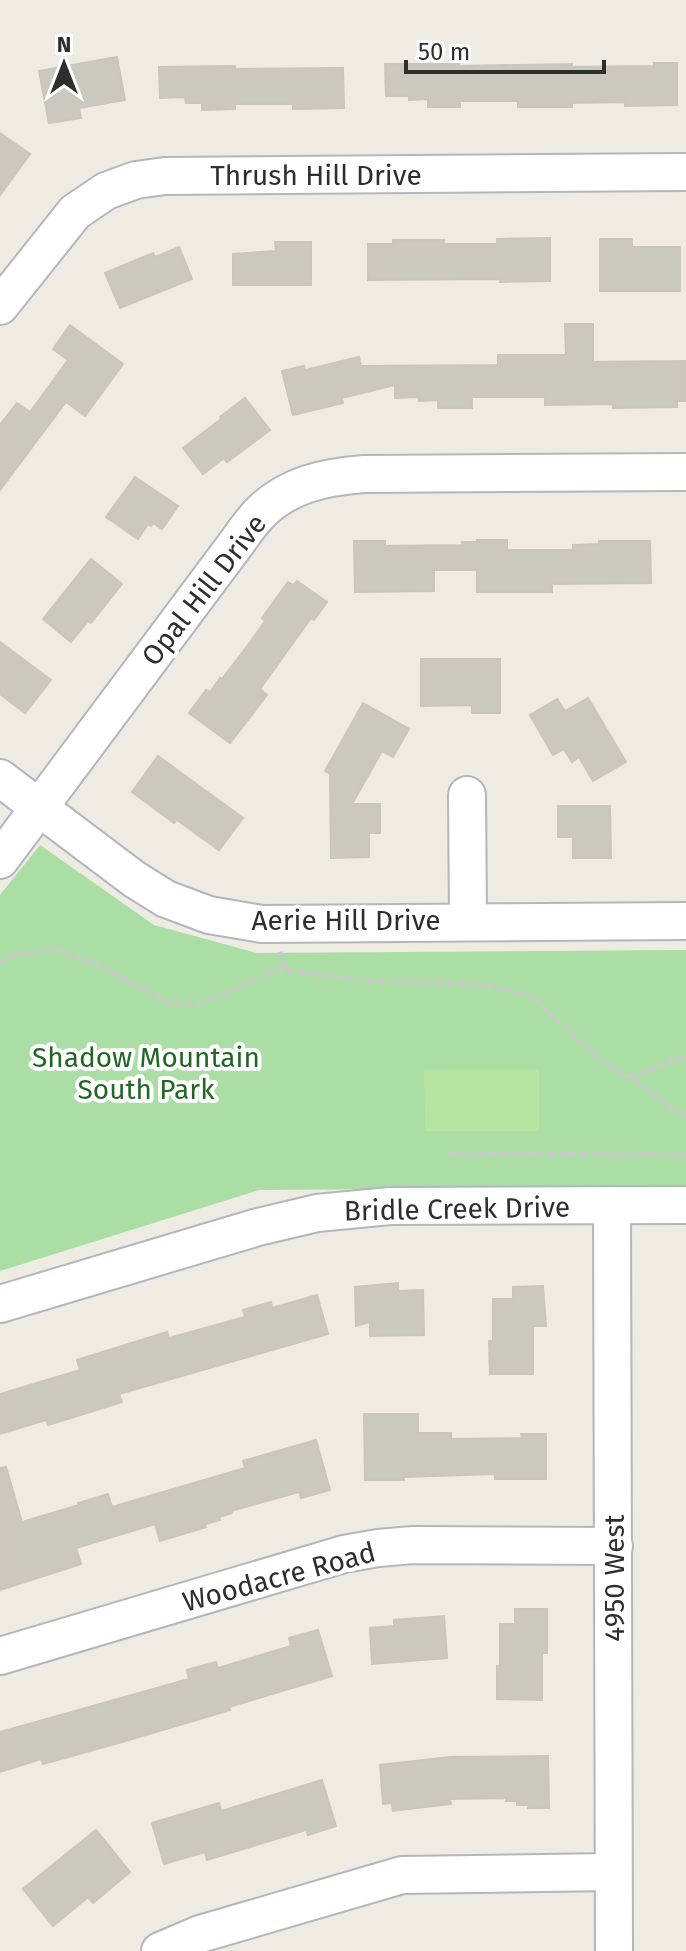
<svg xmlns="http://www.w3.org/2000/svg" width="686" height="1951" font-family="'Fira Sans',sans-serif">
	<style>
		.green { fill: #aadea4 }
		.pitch { fill: #b8e4a1 }
		.building { fill: #cac9c0; stroke: #c9c7bb; stroke-width: 2 }
		.lines { fill: none; stroke-linecap: round; stroke-linejoin: round }
		.minor-casing { stroke: #b5b5c0; stroke-width: 40 }
		.path { stroke: #c9c9c9; stroke-width: 5; stroke-dasharray: 6 4; stroke-linecap: butt }
		.minor { stroke: #fff; stroke-width: 36 }
		.labels { text-anchor: middle; dominant-baseline: central; stroke-width: 8; stroke-linejoin: round; paint-order: stroke }
		.street-label { font-size: 28px; fill: #2e2e2e; stroke: #fff }
		.park-label { font-size: 28px; fill: #226624; stroke: #fff }
	</style>
	<rect width="100%" height="100%" fill="#edebe2"/>
	<!-- green -->
	<polygon class="green" points="40,845 154,925 257,953 686,950 686,1187 259,1190 0,1271 0,895"/>
	<!-- pitch -->
	<polygon class="pitch" points="424,1070 539,1070 539,1131 425,1131"/>
	<!-- building -->
	<g class="building">
		<polygon points="117,57 125,100 79,108 81,118 49,123 39,71"/>
		<polygon points="654,63 677,63 677,105 625,106 625,102 572,103 572,107 518,107 518,101 460,101 460,107 428,107 428,99 409,100 409,96 386,96 385,64 459,64 459,66 572,64 572,67 654,66"/>
		<polygon points="235,66 235,69 343,68 344,108 293,109 293,104 235,104 235,109 202,110 202,103 186,103 185,97 160,98 159,67"/>
		<polygon points="0,133 30,154 0,195"/>
		<polygon points="550,238 550,281 500,282 500,279 368,280 368,244 393,244 393,240 444,240 444,244 497,244 497,239"/>
		<polygon points="600,239 632,239 632,247 680,247 680,291 600,291"/>
		<polygon points="275,242 311,242 311,285 233,285 233,254 276,251"/>
		<polygon points="179,247 192,279 120,308 105,273 153,253 155,257"/>
		<polygon points="565,324 593,324 593,362 686,361 686,401 677,401 677,407 613,408 613,404 545,405 545,397 472,397 472,408 438,408 438,400 419,401 419,397 395,398 395,385 342,398 343,403 293,415 282,371 304,366 305,370 359,357 361,366 498,365 498,355 566,355"/>
		<polygon points="70,325 123,364 85,416 66,402 0,490 0,425 17,403 30,412 68,360 53,349"/>
		<polygon points="245,398 270,430 227,462 224,458 203,474 183,448 221,419 220,417"/>
		<polygon points="135,477 178,506 162,529 153,523 151,526 148,524 138,539 106,517"/>
		<polygon points="477,540 507,540 507,550 573,550 573,545 599,544 599,541 650,541 651,583 552,584 552,592 477,592 477,570 434,570 434,591 355,592 354,541 385,541 385,546 462,545 462,542 477,542"/>
		<polygon points="91,559 122,584 91,623 88,621 71,642 43,619"/>
		<polygon points="297,581 327,602 314,620 311,618 260,689 267,695 230,743 189,713 206,690 210,692 220,678 222,679 251,641 265,621 262,618 288,582 293,585"/>
		<polygon points="0,642 51,680 25,713 0,694"/>
		<polygon points="421,659 500,659 500,713 472,713 472,705 421,706"/>
		<polygon points="588,698 626,762 593,781 579,757 572,762 564,749 553,755 530,715 557,699 565,711"/>
		<polygon points="363,703 409,729 393,757 382,751 352,804 380,804 380,833 369,833 369,857 331,858 330,774 325,771"/>
		<polygon points="158,756 243,818 219,850 177,820 174,823 132,792"/>
		<polygon points="558,806 610,806 611,858 573,858 573,837 558,837"/>
		<polygon points="398,1283 398,1291 423,1290 424,1335 370,1336 370,1322 356,1326 355,1287"/>
		<polygon points="543,1286 546,1326 533,1326 533,1374 490,1374 489,1341 493,1341 493,1299 513,1299 513,1287"/>
		<polygon points="317,1295 328,1334 119,1394 122,1402 48,1425 46,1420 0,1434 0,1394 80,1370 77,1360 167,1332 169,1338 245,1317 243,1310 271,1302 272,1308"/>
		<polygon points="364,1414 418,1414 418,1433 451,1433 451,1439 522,1438 521,1434 546,1434 546,1479 495,1479 495,1474 404,1477 404,1480 365,1480"/>
		<polygon points="316,1440 330,1490 301,1498 299,1492 231,1511 232,1513 219,1517 220,1520 205,1524 206,1527 160,1541 155,1524 76,1548 81,1564 0,1590 0,1468 6,1467 22,1522 79,1505 78,1503 108,1494 112,1507 245,1468 243,1461"/>
		<polygon points="515,1609 547,1609 547,1653 542,1653 542,1700 497,1699 497,1666 500,1666 500,1624 515,1624"/>
		<polygon points="444,1616 447,1658 372,1664 370,1628 394,1626 394,1620"/>
		<polygon points="318,1630 332,1676 229,1707 230,1710 122,1742 43,1764 41,1759 0,1772 0,1732 189,1679 187,1670 216,1662 218,1668 291,1646 289,1638"/>
		<polygon points="548,1756 549,1808 528,1808 528,1805 517,1805 517,1801 506,1801 506,1798 450,1799 451,1804 393,1811 392,1803 383,1804 380,1765 450,1757"/>
		<polygon points="322,1780 336,1826 308,1835 306,1830 207,1860 205,1852 164,1864 152,1823 219,1803 221,1811"/>
		<polygon points="96,1830 130,1872 93,1903 88,1897 53,1926 23,1889"/>
	</g>
	<g class="lines">
		<!-- minor casing -->
		<g class="minor-casing">
			<g id="minor">
				<polyline points="0,306 75,212 106,191 136,180 165,176 686,172"/>
				<polyline points="0,778 134,879 166,899 209,915 262,924 686,921"/>
				<polyline points="467,795 468,921"/>
				<path d="M0,860L238,541C244,532 251,523 258,515C286,485 324,477 364,474L686,472"/>
				<polyline points="612,1205 614,1951"/>
				<polyline points="0,1304 258,1227 317,1213 390,1206 686,1205"/>
				<polyline points="0,1656 344,1554 378,1548 413,1545 614,1546"/>
				<polyline points="160,1951 200,1934 402,1875 613,1872"/>
			</g>
		</g>
		<!-- path -->
		<g class="path">
			<polyline points="280,952 286,970"/>
			<polyline points="0,963 7,957 55,949 98,965 170,1003 200,1004 273,971 286,970 369,981 454,983 494,987 533,997 590,1051 613,1069 631,1077 686,1118"/>
			<polyline points="631,1077 658,1068 686,1055"/>
			<polyline points="449,1154 686,1155"/>
		</g>
		<!-- minor -->
		<use href="#minor" class="minor"/>
	</g>
	<g class="labels">
		<!-- street labels -->
		<g class="street-label">
			<text x="316" y="175">Thrush Hill Drive</text>
			<text transform="translate(204 590) rotate(-52)">Opal Hill Drive</text>
			<text x="346" y="920">Aerie Hill Drive</text>
			<text transform="translate(457 1209) rotate(-1)">Bridle Creek Drive</text>
			<text transform="translate(279 1577) rotate(-15)">Woodacre Road</text>
			<text transform="translate(614 1578) rotate(-90)">4950 West</text>
		</g>
		<!-- park labels -->
		<g class="park-label">
			<text x="146" y="1057">Shadow Mountain<tspan x="146" dy="32">South Park</tspan></text>
		</g>
	</g>
	<!-- north arrow -->
	<g transform="translate(64 64)" stroke="#ffffff" stroke-width="6" paint-order="stroke">
	<path d="M0-6L14 30L0 20L-14 30Z" fill="#2e2e2e"/>
	<text y="-12" font-size="22" font-weight="bold" text-anchor="middle" fill="#2e2e2e">N</text>
	</g>
	<!-- scale -->
	<path d="M406 60v12h198v-12" fill="none" stroke="#2e2e2e" stroke-width="4"/>
	<text x="418" y="60" font-size="24" fill="#2e2e2e" stroke="#ffffff" stroke-width="6" paint-order="stroke">50 m</text>
</svg>
